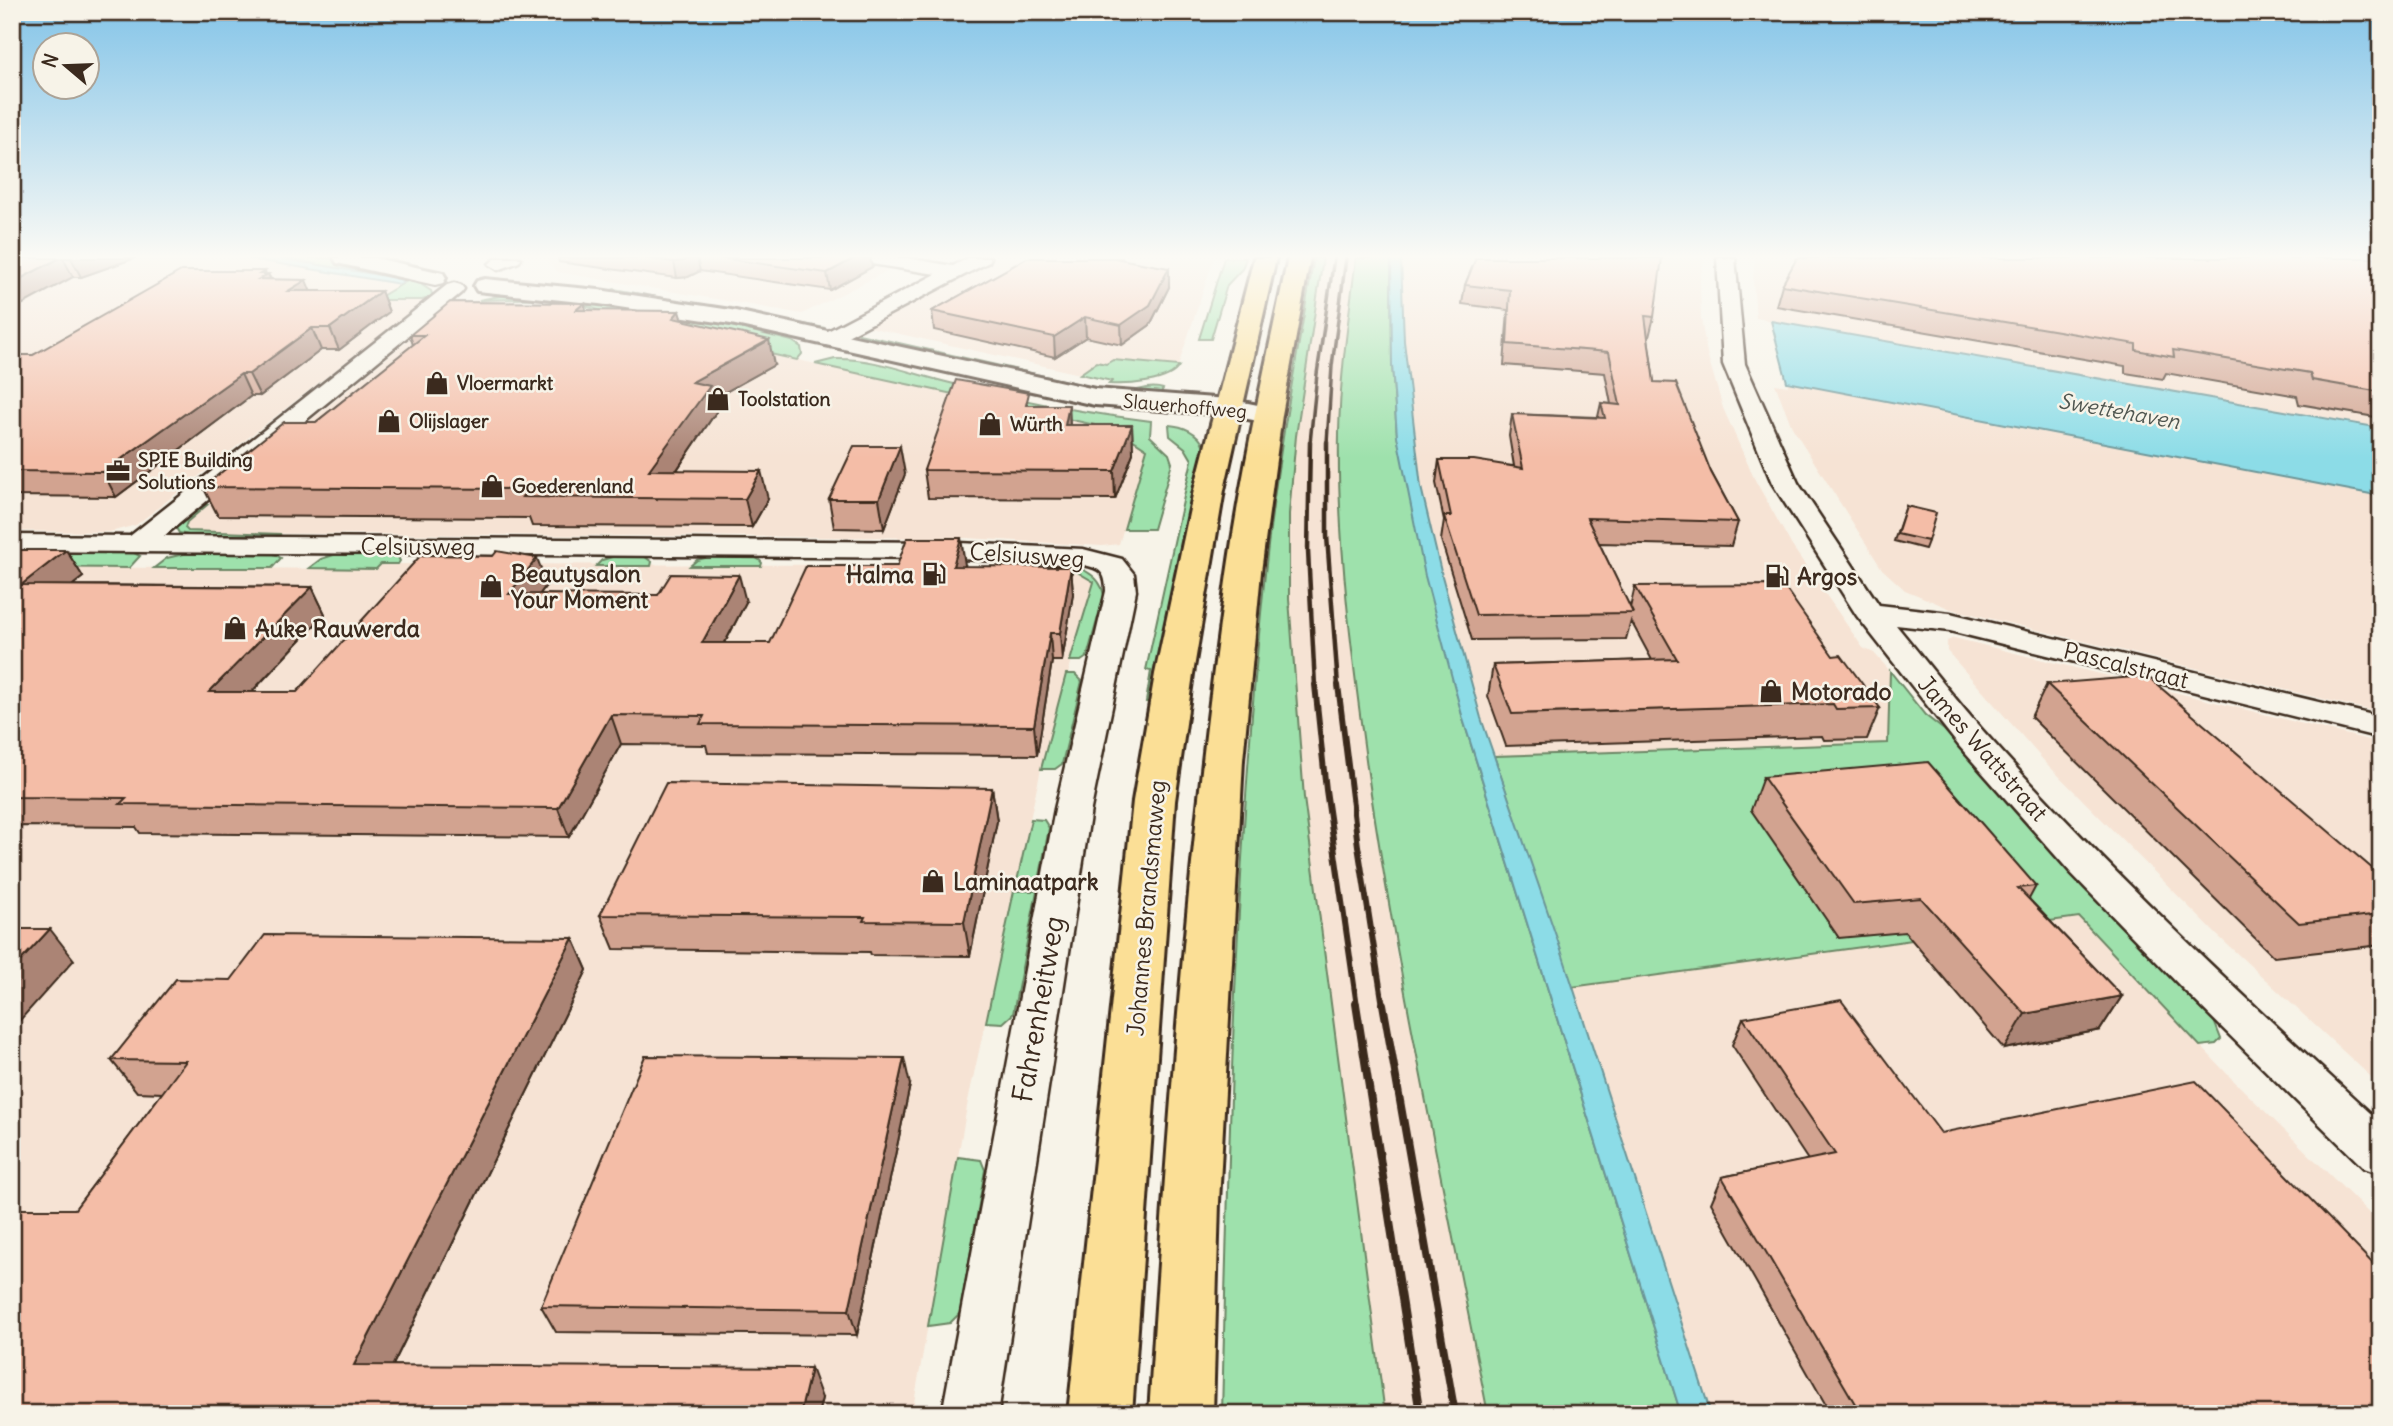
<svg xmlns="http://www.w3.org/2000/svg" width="2393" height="1426" font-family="Delius,sans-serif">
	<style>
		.built { fill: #f6e3d4 }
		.green { fill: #9ee1ac; stroke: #6c8665; stroke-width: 2 }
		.water { fill: #8cdce7; stroke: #6c9597; stroke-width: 2 }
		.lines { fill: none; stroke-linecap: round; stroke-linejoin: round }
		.minor-casing { stroke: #3b2a1e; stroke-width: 5 }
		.secondary-casing { stroke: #3b2a1e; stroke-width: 6 }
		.primary-casing { stroke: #3b2a1e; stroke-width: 6 }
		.minor { fill: #f7f3e8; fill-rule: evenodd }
		.secondary { fill: #f7f3e8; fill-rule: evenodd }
		.primary { fill: #fbdf96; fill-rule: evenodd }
		.rail-far3 { stroke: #3b2a1e; stroke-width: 3.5 }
		.rail-far2 { stroke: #3b2a1e; stroke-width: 4.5 }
		.rail-far1 { stroke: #3b2a1e; stroke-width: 6 }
		.rail { stroke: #3b2a1e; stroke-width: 8 }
		.wall { fill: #d2a390; stroke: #3b2a1e; stroke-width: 2 }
		.shaded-wall { fill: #ab8475; stroke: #3b2a1e; stroke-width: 2 }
		.building { fill: #f4bda7; stroke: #3b2a1e; stroke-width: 2 }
		.labels { text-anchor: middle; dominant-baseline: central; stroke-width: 5; stroke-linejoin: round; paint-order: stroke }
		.far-poi-label { font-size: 19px; font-weight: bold; fill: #3b2a1e; stroke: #f7f3e8; text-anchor: start }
		.far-street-label { font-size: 19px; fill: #3b2a1e; stroke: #f7f3e8 }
		.far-water-label { font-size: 21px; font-style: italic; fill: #4f5650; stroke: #f7f3e8 }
		.street-label { font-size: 23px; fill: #3b2a1e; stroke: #f7f3e8 }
		.poi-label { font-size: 23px; font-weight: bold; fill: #3b2a1e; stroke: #f7f3e8; text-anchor: start }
		.near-street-label { font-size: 28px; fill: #3b2a1e; stroke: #f7f3e8 }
	</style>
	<rect width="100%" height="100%" fill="#f7f3e8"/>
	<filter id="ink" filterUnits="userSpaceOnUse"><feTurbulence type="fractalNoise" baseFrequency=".0143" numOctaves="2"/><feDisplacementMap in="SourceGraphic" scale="14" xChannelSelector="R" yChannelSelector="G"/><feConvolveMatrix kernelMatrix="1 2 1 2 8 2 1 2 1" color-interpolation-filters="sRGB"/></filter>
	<g filter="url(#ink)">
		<!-- built -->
		<g class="built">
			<polygon points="12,258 245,258 403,282 401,300 425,300 136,525 110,532 12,531"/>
			<polygon points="545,258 848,258 897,266 802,314 558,272"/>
			<polygon points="991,258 1214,258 1178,366 1171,375 1158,380 1130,384 1107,380 864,326"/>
			<polygon points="1323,258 1356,258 1342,380 1339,479 1349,620 1359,709 1395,948 1488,1414 1385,1414 1304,798 1289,599 1289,514 1296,436"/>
			<polygon points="1401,258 1704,258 1700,281 1701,319 1707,353 1723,408 1754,478 1792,546 1863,648 1874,653 1890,671 1888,743 1494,756 1481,718 1442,576 1421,487 1404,341"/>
			<polygon points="1755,258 2252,258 2381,276 2381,428 1756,318 1753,281"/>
			<polygon points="479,300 572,305 766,353 1118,430 1147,449 1119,544 1102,546 967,538 195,533 185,528 187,522 450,306"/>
			<polygon points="1787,382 2381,496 2381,713 1951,609 1905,590 1882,569 1792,427 1775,384 1788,386"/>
			<polygon points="381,564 961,565 1077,572 1094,582 1041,769 968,1101 912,1414 12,1414 12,567 376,569"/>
			<polygon points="1954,638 2381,743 2381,1086 2217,935 2045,762 1947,651 1947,641"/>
			<polygon points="2079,917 2230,1077 2381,1225 2381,1414 1711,1414 1572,987"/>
		</g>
		<!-- green -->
		<g class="green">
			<polygon points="279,258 330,258 421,278 422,285 431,291 433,297 422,300 375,300 407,281"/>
			<polygon points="1224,258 1246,258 1242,269 1227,285 1211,339 1199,339"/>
			<path d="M1314,258H1323L1296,436L1289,514V599L1304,798L1385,1414H1222C1229,1124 1236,834 1268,546C1279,449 1297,354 1314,258Z"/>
			<path d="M1356,258H1391L1392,364L1397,436L1463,719L1681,1414H1488C1446,1198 1399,984 1367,767C1352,657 1337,545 1339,433C1340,375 1349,316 1356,258Z"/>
			<polygon points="614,289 825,328 814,329 608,292"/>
			<polygon points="525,291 736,327 792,341 801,347 802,354 797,360 766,353 553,298 479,300"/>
			<path d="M859,334L1089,386L1087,388C1101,391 1114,394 1128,392C1139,390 1152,385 1163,389L1158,397C1059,394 961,364 865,342Z"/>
			<path d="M835,359C876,358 911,374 950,383C1016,400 1082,413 1151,421L1150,436L1169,454L1172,463L1153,529H1124L1147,449L1118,430L815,364Z"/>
			<path d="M1113,360L1179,366C1170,383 1126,385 1109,384L1112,381L1080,374L1097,362L1106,364Z"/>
			<path d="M1169,425C1183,426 1198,432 1204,446L1151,702H1146L1151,671L1146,670L1192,460L1185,448L1170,436Z"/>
			<polygon points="201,505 207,505 187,522 185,528 188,531 281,534 271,537 193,536 179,533 176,528"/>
			<polygon points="12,551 132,552 140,556 129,568 12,567"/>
			<polygon points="188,553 272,553 281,558 272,568 154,568 167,558"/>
			<polygon points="340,553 389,554 397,555 400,561 398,564 381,564 376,569 309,568 321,559"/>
			<polygon points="619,555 645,557 652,562 651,566 596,566 602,560"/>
			<path d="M713,556C727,556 754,551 762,563L761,566H690L697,560Z"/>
			<path d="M1056,564C1076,564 1100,573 1104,595L1087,657L1081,661H1070L1094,582L1077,572L1047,570L1050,566Z"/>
			<polygon points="1890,671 1925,715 1944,730 2109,912 2214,1021 2221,1039 2216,1044 2200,1046 2079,917 1572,987 1494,756 1888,743"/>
			<polygon points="1066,674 1075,674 1082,681 1062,764 1055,769 1041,769"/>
			<polygon points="1031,819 1044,820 1049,828 1039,881 1017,881"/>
			<polygon points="1014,891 1037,891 1013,1014 1003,1023 986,1022"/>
			<polygon points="958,1157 981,1160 985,1170 960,1313 950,1323 928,1326"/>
		</g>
		<!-- water -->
		<g class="water">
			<polygon points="245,258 279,258 408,280 400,284"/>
			<polygon points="1391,258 1401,258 1404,341 1421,487 1442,576 1481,718 1563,956 1711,1414 1681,1414 1463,719 1425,576 1397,436 1392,364"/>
			<polygon points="1771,321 2381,428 2381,496 1787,382"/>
		</g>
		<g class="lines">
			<!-- minor casing -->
			<g class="minor-casing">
				<g id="minor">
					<polygon points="496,258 521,258 519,262 498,270 489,264"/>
					<polygon points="863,258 907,258 953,266 968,258 991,258 989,262 838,341 824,341 820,337 824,333 936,274 872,264"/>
					<path d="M1717,258H1735L1745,364L1798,483L1879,605L1950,613L2381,717V738L1950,631L1896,625C1925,660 1953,697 1984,732C2107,870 2244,997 2381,1123V1174L2364,1168L2183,989L2071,873L1959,746L1857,616L1772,483L1723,364Z"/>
					<path d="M454,283L461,285L464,289L461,293L164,536L939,542L1083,549L1122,559L1134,574L1136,591L1091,809L998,1414H942L1055,809L1106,591C1106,573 1101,568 1083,565L939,558L12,551V535L130,536L447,285Z"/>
				</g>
			</g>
			<!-- secondary casing -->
			<g class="secondary-casing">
				<g id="secondary">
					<polygon points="334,258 375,258 443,273 446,278 443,283 435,285 337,263"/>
					<polygon points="485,279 599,290 731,310 1095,389 1228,399 1278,409 1282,415 1278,421 1268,423 1228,415 1095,405 731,324 599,304 477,291 474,286 477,281"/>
				</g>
			</g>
			<!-- primary casing -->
			<g class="primary-casing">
				<g id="primary">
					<polygon points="1254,258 1276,258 1224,490 1193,674 1175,801 1132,1414 1068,1414 1133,801 1155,674 1194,490"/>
					<path d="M1288,258H1310L1282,415L1261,572L1243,760L1219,1202L1213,1414H1149C1167,1134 1187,852 1227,574C1242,468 1266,363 1288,258Z"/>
				</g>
			</g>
			<!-- minor -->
			<use href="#minor" class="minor"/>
			<!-- secondary -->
			<use href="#secondary" class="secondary"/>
			<!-- primary -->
			<use href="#primary" class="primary"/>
			<!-- rail-far3 -->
			<g class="rail-far3">
				<polyline points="1310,443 1317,374 1334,258"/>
				<polyline points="1327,443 1332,366 1346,258"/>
			</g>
			<!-- rail-far2 -->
			<g class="rail-far2">
				<polyline points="1310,442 1308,551 1315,686"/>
				<polyline points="1327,442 1327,536 1338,686"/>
			</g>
			<!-- rail-far1 -->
			<g class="rail-far1">
				<polyline points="1315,685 1326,790 1357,1006"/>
				<polyline points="1338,685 1358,846 1383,1006"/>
			</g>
			<!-- rail -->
			<g class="rail">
				<polyline points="1356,1004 1420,1414"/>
				<polyline points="1383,1004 1455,1414"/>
			</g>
		</g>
		<!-- wall -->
		<g class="wall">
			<polygon points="12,258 135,258 81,277 73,277"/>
			<polygon points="558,258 870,258 872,267 830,290 700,271 688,277 677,278 559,262"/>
			<polygon points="1027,258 1123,258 1121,259 1169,287 1150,325 1122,345 1086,337 1055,357 934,330 932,311"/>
			<polygon points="1476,258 1654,317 1649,337 1648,337 1654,382 1711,472 1738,522 1731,546 1599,543 1630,608 1635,586 1833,656 1880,708 1867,739 1824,740 1822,736 1506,746 1488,696 1493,665 1652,660 1631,621 1626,639 1472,640 1441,540 1444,520 1436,483 1439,460 1514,466 1509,436 1512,414 1598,417 1601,403 1611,404 1605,373 1504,365 1508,310 1462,304 1465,285"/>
			<polygon points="2381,258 2381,418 2299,404 2297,396 2166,373 2163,379 2125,373 2125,366 1776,306 1782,285"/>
			<polygon points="266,274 268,274 271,279 310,291 381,291 389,312 339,350 321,350 260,396 251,396 116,497 12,496 12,361 33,355"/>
			<polygon points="586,310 682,320 774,365 713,399 716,412 677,470 768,499 752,527 532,526 529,518 218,516 203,487 316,422 413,345 410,335"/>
			<polygon points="1030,405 1069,405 1070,425 1132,425 1133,453 1115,499 928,498 924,470"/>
			<polygon points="905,474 884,529 834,528 829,499"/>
			<polygon points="1906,506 1928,541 1925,549 1894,541"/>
			<polygon points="12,550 66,550 83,577 72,585 312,587 325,614 252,692 297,692 547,584 540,594 746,602 725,643 770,643 897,566 965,565 964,567 1071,567 1073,594 1062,661 1052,661 1037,755 708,753 706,745 621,744 569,837 140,833 136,827 14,826 12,828"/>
			<polygon points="2047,684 2381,876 2381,945 2274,957 2031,717"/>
			<polygon points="1763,777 2036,886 2029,899 2122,996 2100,1030 2004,1049 1905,932 1839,938 1751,810"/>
			<polygon points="992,788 997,821 970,956 871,955 870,952 614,949 600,915"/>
			<polygon points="573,938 587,970 393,1365 822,1398 818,1414 12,1414 75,1209 162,1093 137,1092 111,1060 231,980"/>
			<polygon points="1743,1018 1941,1133 2381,1414 1831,1414 1711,1203 1722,1177 1808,1160 1732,1045"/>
			<polygon points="910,1085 857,1335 556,1332 541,1306"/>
		</g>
		<!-- shaded-wall -->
		<g class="shaded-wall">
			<polygon points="60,258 63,258 73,277 12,310 12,283"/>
			<polygon points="71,258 135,258 81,277"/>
			<polygon points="689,258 697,258 700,271 688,277 677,278 674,262"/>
			<polygon points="855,258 870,258 872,267 830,290 827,273"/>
			<polygon points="1169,268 1169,287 1150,325 1122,345 1121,325"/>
			<polygon points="265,271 266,275 268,274 277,294 259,279 260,274"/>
			<polygon points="306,280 314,300 288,291"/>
			<polygon points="381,291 389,312 339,350 330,328"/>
			<polygon points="584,303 591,327 576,310"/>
			<polygon points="679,311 686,335 673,318"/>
			<polygon points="1085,317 1086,337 1055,357 1054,337"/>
			<polygon points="312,328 321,350 260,396 249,374"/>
			<polygon points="769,340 774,365 713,399 716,412 657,499 649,470 692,382"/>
			<polygon points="241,374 251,396 116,497 103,472"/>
			<polygon points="1069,405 1070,432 1065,425"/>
			<polygon points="1132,425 1133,453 1115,499 1114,471"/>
			<polygon points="900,446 905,474 884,529 879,499"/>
			<polygon points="761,471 768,499 752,527 745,499"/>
			<polygon points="961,538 965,565 956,593 953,566"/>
			<polygon points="66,550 83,577 38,612 21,585"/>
			<polygon points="537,558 547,584 520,621 509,594"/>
			<polygon points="1071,567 1073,594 1062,661 1060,633"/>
			<polygon points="739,575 746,602 710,671 702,643"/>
			<polygon points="312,587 325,614 225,720 209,692"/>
			<polygon points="1050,633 1052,661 1037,755 1034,726"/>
			<polygon points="611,715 621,744 569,837 558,808"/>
			<polygon points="992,788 997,821 970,956 964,922"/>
			<polygon points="50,929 74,960 12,1029 12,970"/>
			<polygon points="573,938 587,970 378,1395 354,1365"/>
			<polygon points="2122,996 2100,1030 2004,1049 2025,1014"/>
			<polygon points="904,1058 910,1085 857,1335 849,1310"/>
			<polygon points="811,1368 822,1398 818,1414 800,1414"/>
		</g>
		<!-- building -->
		<g class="building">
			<polygon points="12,258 60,258 12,283"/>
			<polygon points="645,258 689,258 684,261 674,262"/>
			<polygon points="721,258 855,258 827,273"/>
			<polygon points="1027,258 1114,258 1169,268 1150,305 1121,325 1085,317 1054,337 932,311"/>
			<polygon points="1476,258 1662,258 1654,317 1645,316 1654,382 1676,383 1711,472 1738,522 1587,518 1633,613 1476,615 1444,516 1451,516 1439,460 1474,460 1523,468 1512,414 1605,418 1601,403 1620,405 1609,352 1507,344 1510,290 1465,285"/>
			<polygon points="1797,258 2381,258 2381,392 2312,380 2310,373 2173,350 2174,357 2136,350 2136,344 1782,285"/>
			<polygon points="181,271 265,271 260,274 268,274 259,279 306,280 288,291 381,291 330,328 312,328 249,374 241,374 103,472 12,471 12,361 21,355 33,355"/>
			<polygon points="450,302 584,303 576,310 679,311 673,318 769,340 692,382 710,386 649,470 761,471 745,499 522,497 528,489 203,487 284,422 316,422 425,335 410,335"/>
			<polygon points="956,380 1029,393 1026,405 1069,405 1065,425 1132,425 1114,471 924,470"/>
			<polygon points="854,446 900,446 879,499 829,499"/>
			<polygon points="1906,506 1936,513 1928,541 1897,534"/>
			<polygon points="907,538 961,538 953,566 1071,567 1060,633 1050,633 1034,726 700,724 704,716 611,715 558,808 120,804 126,798 12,797 12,550 66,550 21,585 312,587 209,692 297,692 421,555 493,556 497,551 537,558 509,594 658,595 671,574 739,575 702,643 770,643 806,566 897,566"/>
			<polygon points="1783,585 1833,656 1841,655 1880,708 1836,709 1833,704 1512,714 1493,665 1677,659 1635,586"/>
			<polygon points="2147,676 2381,876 2381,914 2299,923 2047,684"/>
			<polygon points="1928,762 2036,886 2018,888 2122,996 2025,1014 1921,898 1854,904 1763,777"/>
			<polygon points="666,783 992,788 964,922 863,921 865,917 600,915"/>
			<polygon points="12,929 50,929 12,970"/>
			<polygon points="265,935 573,938 354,1365 811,1368 800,1414 12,1414 12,1209 75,1209 186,1061 111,1060 176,979 231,980"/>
			<polygon points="1841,1000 1941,1133 2196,1081 2381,1272 2381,1414 1861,1414 1722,1177 1835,1154 1743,1018"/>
			<polygon points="645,1056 904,1058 849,1310 541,1306"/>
		</g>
	</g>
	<!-- sky -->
	<linearGradient id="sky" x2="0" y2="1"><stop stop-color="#83c4e8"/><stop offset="0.56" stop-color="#fbfaf5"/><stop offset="1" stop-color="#fbfaf5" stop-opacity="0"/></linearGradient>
	<rect width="2393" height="458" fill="url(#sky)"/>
	<!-- icons -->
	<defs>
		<g id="shop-bare" transform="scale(1.89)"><path d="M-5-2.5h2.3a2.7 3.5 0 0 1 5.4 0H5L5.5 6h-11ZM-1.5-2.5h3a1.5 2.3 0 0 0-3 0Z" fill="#3b2a1e" stroke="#f7f3e8" stroke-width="2.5" paint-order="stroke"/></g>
		<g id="office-bare" transform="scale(1.89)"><path d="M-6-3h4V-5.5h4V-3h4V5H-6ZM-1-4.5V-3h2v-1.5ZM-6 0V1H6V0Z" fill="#3b2a1e" stroke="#f7f3e8" stroke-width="2.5" paint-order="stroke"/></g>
		<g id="fuel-bare" transform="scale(1.89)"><path d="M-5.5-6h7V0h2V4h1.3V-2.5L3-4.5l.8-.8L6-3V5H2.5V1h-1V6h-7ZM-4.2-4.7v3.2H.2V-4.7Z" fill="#3b2a1e" stroke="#f7f3e8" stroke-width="2.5" paint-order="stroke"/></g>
	</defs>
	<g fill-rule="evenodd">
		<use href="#shop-bare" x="437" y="383"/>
		<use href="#shop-bare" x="718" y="399"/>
		<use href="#shop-bare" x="389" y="421"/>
		<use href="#shop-bare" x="990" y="424"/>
		<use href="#office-bare" x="118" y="471"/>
		<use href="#shop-bare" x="492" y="486"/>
		<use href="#fuel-bare" x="934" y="574"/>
		<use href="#fuel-bare" x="1777" y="576"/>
		<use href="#shop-bare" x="491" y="586"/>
		<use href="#shop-bare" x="235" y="628"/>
		<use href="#shop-bare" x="1771" y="691"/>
		<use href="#shop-bare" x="933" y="881"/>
	</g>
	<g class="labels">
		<!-- far-poi labels -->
		<g class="far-poi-label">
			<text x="457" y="383">Vloermarkt</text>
			<text x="738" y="399">Toolstation</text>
			<text x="409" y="421">Olijslager</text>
			<text x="1010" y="424">Würth</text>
			<text x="138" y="460">SPIE Building<tspan x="138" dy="22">Solutions</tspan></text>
			<text x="512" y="486">Goederenland</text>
		</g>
		<!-- far-street labels -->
		<g class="far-street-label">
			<text transform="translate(1185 406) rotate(5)">Slauerhoffweg</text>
		</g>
		<!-- far-water labels -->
		<g class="far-water-label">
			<text transform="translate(2119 411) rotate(10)">Swettehaven</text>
		</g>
		<!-- street labels -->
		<g class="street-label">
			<text x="418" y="546">Celsiusweg</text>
			<text transform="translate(1027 555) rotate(4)">Celsiusweg</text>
			<text transform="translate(2126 665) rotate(14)">Pascalstraat</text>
			<text transform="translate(1983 748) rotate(49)">James Wattstraat</text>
			<text transform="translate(1146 908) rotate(-85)">Johannes Brandsmaweg</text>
		</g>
		<!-- poi labels -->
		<g class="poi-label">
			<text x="511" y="573">Beautysalon<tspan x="511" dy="26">Your Moment</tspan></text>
			<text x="914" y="574" text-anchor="end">Halma</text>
			<text x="1797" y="576">Argos</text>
			<text x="255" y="628">Auke Rauwerda</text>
			<text x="1791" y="691">Motorado</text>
			<text x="953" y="881">Laminaatpark</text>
		</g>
		<!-- near-street labels -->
		<g class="near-street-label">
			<text transform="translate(1038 1009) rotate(-80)">Fahrenheitweg</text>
		</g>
	</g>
	<!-- margin -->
	<rect width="2393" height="1426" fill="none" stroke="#f7f3e8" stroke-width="42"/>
	<rect x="21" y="21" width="2351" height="1384" fill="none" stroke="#3b2a1e" stroke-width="2.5" filter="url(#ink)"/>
	<!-- north arrow -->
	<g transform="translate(66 66) rotate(289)"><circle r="33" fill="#f7f3e8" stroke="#aca397" stroke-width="2"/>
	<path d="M0-5L12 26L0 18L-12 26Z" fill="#3b2a1e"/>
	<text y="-10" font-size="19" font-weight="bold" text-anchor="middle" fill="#3b2a1e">N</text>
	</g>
</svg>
